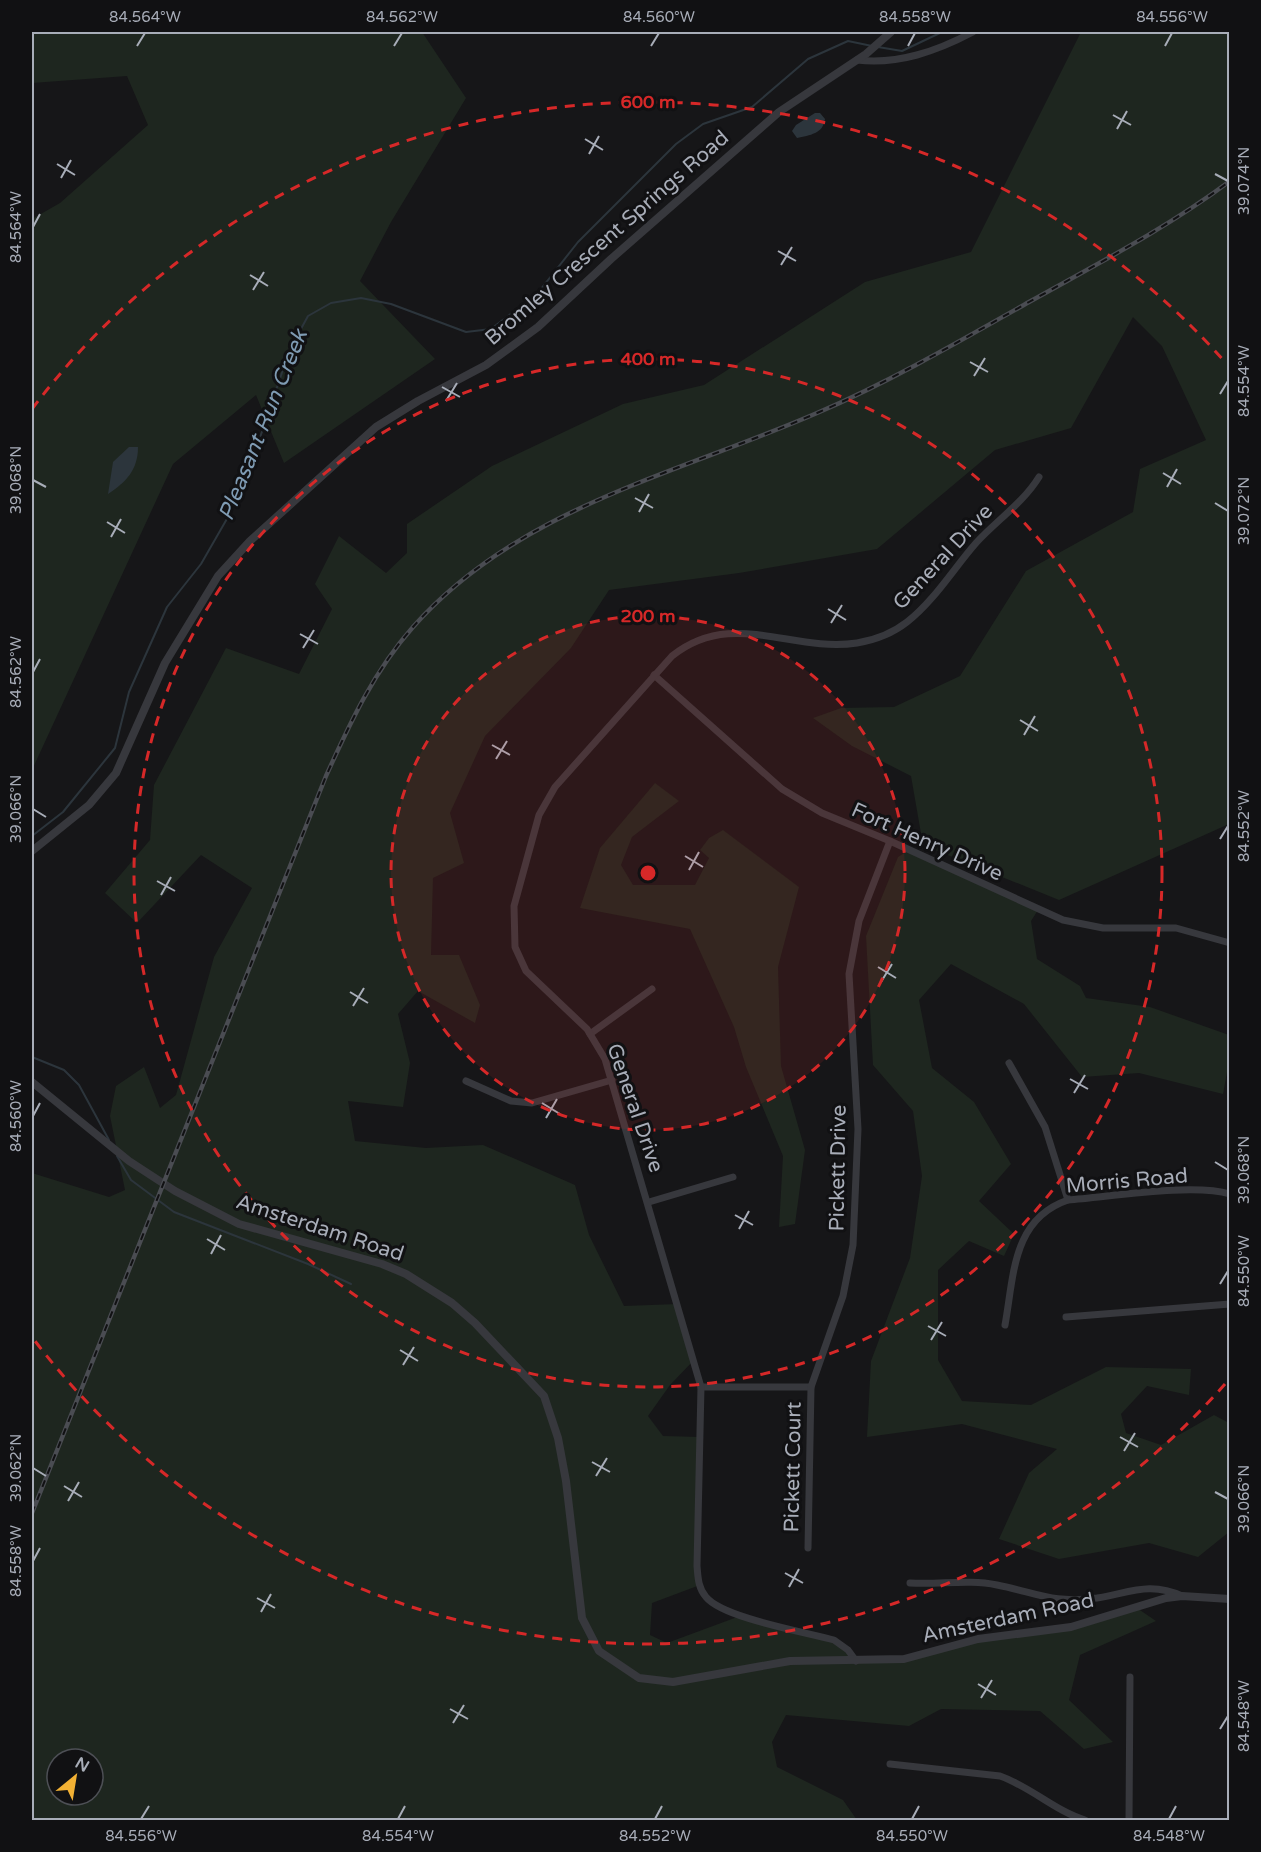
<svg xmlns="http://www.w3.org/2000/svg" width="1261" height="1852" font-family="'Varela Round',sans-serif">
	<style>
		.green { fill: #1e261f; fill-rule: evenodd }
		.water { fill: #2c353c }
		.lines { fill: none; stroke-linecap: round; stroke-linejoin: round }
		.stream { stroke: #2c353c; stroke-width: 2 }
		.minor { stroke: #37383d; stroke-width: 7 }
		.tertiary { stroke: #37383d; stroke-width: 8 }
		.rail-casing { stroke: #4a4c52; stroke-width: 4.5 }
		.rail { stroke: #111113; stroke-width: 2; stroke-dasharray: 7; stroke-linecap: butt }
		.ticks { fill: none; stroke: #a8adb8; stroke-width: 2 }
		.ring { fill: none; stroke: #d62828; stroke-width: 3; stroke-dasharray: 10 8 }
		.labels { text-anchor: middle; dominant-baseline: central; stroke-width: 6; stroke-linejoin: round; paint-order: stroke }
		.street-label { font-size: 21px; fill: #a8adb8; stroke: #111113 }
		.water-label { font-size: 22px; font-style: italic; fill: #7f9bb3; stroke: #111113 }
		.centre { fill: #d62828; stroke: #111113; stroke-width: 3 }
		.ring-label { font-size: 18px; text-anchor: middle; font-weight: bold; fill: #d62828; stroke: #111113; stroke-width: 6; stroke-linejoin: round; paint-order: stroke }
		.neatline { fill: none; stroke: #a8adb8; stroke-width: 2 }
		.ticks-label { font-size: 15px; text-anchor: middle; fill: #a8adb8 }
	</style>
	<rect width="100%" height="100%" fill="#161618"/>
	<!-- green -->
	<g class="green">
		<polygon points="32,32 422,32 466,98 391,222 360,281 435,359 284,463 256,395 173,464 32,770 32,219 60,203 148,125 127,76 32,83"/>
		<path d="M1081,32H1229V824L1059,900L923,845L911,776L852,746L813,718L841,708L894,707L960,676L1026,571L1133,512L1140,469L1206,440L1162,346L1133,317L1071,428L995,450L877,549L739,573L609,590L571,648L485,736L450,813L464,863L433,878L431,955H459L480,1005L475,1023L418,991L398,1014L410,1063L403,1107L348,1101L355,1141L426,1148L483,1145L575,1185L589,1235L624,1306L678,1304L694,1360L670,1385L648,1416L663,1436L700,1437V1585L652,1603L650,1635L667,1643L740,1616L834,1640L856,1661H878L954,1645L1045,1632L1134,1606L1156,1621L1080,1655L1069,1700L1113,1742L1084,1749L1040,1711L941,1709L909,1726L786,1715L772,1742L777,1767L843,1800L857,1820H32V1173L109,1197L125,1190L110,1116L116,1086L144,1067L160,1108L176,1095L214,957L252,888L201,855L137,923L105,893L150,840L154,785L226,648L299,674L332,609L315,584L339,536L386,573L407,553V524L492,466L623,404L704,385L865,282L971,252ZM57,1759H93V1795H57Z"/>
		<polygon points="655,783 679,801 632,837 621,865 633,885 695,885 709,858 700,850 709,838 723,830 799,887 778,967 781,1066 805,1150 795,1224 779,1227 783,1156 746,1067 734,1027 690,929 580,908 600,848"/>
		<polygon points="909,850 1038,910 1031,921 1037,959 1080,986 1086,998 1150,1007 1229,1035 1229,1061 1223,1094 1139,1073 1082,1077 1024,1004 951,964 919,1000 932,1068 974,1102 1011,1164 979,1201 1014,1234 1004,1256 969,1241 938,1270 938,1360 962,1401 1031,1405 1106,1367 1191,1369 1189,1395 1147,1386 1121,1414 1126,1433 1161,1445 1214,1415 1229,1423 1229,1532 1198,1557 1149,1543 1059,1559 999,1539 1029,1473 1057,1449 962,1424 867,1437 871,1361 910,1258 922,1176 913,1111 873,1065 866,936 898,857"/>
	</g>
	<!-- water -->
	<g class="water">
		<path d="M815,113H820L825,119C823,134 810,135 797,138L792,131L796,125Z"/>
		<path d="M129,447H138C138,470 126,482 108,494L113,462Z"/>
	</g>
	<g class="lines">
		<!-- stream -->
		<g class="stream">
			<polyline points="878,47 902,51 942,32"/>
			<polyline points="32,836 63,812 115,748 129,692 167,607 201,564 228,517 251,464 290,349 308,316 331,303 361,298 391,304 466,332 491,329 537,294 578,242 676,144 703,124 752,107 808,59 848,41 872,46"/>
			<polyline points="32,1057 64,1070 79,1085 109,1140"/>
			<polyline points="117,1156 131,1180 174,1212 308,1264 351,1284"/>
		</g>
		<!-- minor -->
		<g class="minor">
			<path d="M857,60C898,65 937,51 973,32"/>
			<polyline points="654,675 782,789 822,813 890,841 1063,920 1103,928 1176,928 1230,943"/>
			<polyline points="590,1034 652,989"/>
			<polyline points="1009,1063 1045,1127 1068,1200"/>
			<polyline points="466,1081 511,1101 532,1103 612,1080"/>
			<polyline points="649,1202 733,1177"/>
			<polyline points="1066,1317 1230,1304"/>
			<path d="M1005,1325C1014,1276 1012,1219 1068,1200C1110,1197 1192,1183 1230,1194"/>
			<polyline points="701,1387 811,1387"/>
			<polyline points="808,1548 811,1387 843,1296 853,1245 858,1129 849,974 859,921 890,841"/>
			<path d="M910,1583C939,1585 968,1579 997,1585C1038,1593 1052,1604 1097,1598C1129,1593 1150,1581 1182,1596"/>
			<path d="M856,1661L848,1650L834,1640C805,1632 723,1618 706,1597C698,1588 698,1577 697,1566L701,1387L605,1059L587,1029L526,971L515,947L514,906L539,815L555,787L672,656C732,608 791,653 857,643C875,640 893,633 907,622C934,601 954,568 976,543C997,520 1023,503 1039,477"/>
			<path d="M890,1764L1000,1776C1031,1787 1055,1811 1085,1820"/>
			<polyline points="1129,1820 1130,1677"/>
		</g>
		<!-- tertiary -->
		<g class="tertiary">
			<polyline points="32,851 89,805 116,773 165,663 218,576 250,541 376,427 418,401 486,365 538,327 611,259 779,112 866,54 891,32"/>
			<polyline points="32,1082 129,1161 175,1191 239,1224 382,1264 406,1274 452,1303 475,1323 544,1396 558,1438 566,1481 582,1618 599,1651 639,1678 673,1682 790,1661 904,1659 978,1639 1071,1627 1166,1598 1182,1596 1230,1599"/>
		</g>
		<!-- rail casing -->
		<g class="rail-casing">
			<path id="rail" d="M32,1513L326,776C350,723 374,671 413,627C518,508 677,474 817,413C891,381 960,341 1029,302C1097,264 1167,228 1230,181"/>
		</g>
		<!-- rail -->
		<use href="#rail" class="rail"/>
	</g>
	<!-- ticks -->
	<path class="ticks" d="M137,46L145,33M394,46L402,33M651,46L659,33M908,46L915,33M1165,46L1172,33M1113,115L1131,125M1117,129L1127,111M585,139L603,150M589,154L599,136M57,164L75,175M1215,174L1228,181M61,178L71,160M33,227L40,214M778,251L796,261M781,265L792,247M250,275L268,286M253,290L264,272M970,362L988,372M974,376L985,358M442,387L460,397M1220,394L1228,381M446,401L457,383M1163,473L1181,484M33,480L46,487M1167,487L1177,469M635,498L653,508M1215,503L1228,511M639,512L649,494M107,522L125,533M111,537L121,519M828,609L846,620M831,623L842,605M300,634L318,644M303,648L314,630M33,672L40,659M1020,720L1038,731M1024,735L1035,716M492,745L510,755M496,759L507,741M33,809L46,817M1220,839L1228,826M685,856L703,867M689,870L699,852M157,881L175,891M161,895L171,877M878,967L896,978M881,982L892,964M350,992L368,1003M353,1006L364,988M1070,1079L1088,1089M1074,1093L1085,1075M542,1103L560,1114M33,1116L40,1103M546,1118L557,1099M1215,1162L1228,1170M735,1215L753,1225M739,1229L749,1211M207,1239L225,1250M211,1254L221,1235M1220,1284L1228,1271M928,1326L946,1336M931,1340L942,1322M400,1350L418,1361M403,1365L414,1347M1120,1437L1138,1447M1124,1451L1135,1433M592,1462L610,1472M33,1468L46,1476M596,1476L607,1458M64,1486L82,1497M1215,1492L1228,1499M68,1501L79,1482M33,1561L40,1548M785,1573L803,1583M789,1587L799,1569M257,1598L275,1608M261,1612L271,1594M978,1684L996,1695M981,1698L992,1680M450,1709L468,1719M453,1723L464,1705M1220,1729L1228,1716M141,1819L149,1806M398,1819L405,1806M655,1819L662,1806M912,1819L919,1806M1169,1819L1176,1806"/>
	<!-- distance rings -->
	<circle cx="648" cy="873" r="257" fill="#d62828" fill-opacity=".12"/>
	<g class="ring">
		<circle cx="648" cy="873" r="257"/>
		<circle cx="648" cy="873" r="514"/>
		<path d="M1225 1384A771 771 0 0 1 32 1337M32 409A771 771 0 0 1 1225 362"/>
	</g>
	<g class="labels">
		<!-- street labels -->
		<g class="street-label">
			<text transform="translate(607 238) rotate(-41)">Bromley Crescent Springs Road</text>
			<text transform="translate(943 557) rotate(-47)">General Drive</text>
			<text transform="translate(927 842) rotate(24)">Fort Henry Drive</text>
			<text transform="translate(635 1108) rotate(71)">General Drive</text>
			<text transform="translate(838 1168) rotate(-89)">Pickett Drive</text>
			<text transform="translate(1127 1181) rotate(-5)">Morris Road</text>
			<text transform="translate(320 1228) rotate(18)">Amsterdam Road</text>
			<text transform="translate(793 1467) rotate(-89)">Pickett Court</text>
			<text transform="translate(1008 1618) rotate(-12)">Amsterdam Road</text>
		</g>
		<!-- water labels -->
		<g class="water-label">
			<text transform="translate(263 425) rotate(-68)">Pleasant Run Creek</text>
		</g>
	</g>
	<circle cx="648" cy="873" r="9" class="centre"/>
	<g class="ring-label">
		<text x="648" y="108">600 m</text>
		<text x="648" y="365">400 m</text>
		<text x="648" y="622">200 m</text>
	</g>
	<!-- border -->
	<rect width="1261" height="1852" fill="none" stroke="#111113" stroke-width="66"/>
	<!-- north arrow -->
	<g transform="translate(75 1777) rotate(30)"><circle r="28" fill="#111113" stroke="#4d4f55" stroke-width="1.5"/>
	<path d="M0-4.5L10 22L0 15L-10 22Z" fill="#f2b134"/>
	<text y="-9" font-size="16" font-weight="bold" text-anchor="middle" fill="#a8adb8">N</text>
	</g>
	<rect x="33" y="33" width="1195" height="1786" class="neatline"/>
	<g class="ticks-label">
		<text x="145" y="22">84.564°W</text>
		<text x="402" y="22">84.562°W</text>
		<text x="659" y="22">84.560°W</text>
		<text x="915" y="22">84.558°W</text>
		<text x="1172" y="22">84.556°W</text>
		<text transform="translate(1244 181) rotate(-90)" y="5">39.074°N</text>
		<text transform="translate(16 227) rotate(-90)" y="5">84.564°W</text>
		<text transform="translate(1244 381) rotate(-90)" y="5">84.554°W</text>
		<text transform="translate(16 480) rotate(-90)" y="5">39.068°N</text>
		<text transform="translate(1244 511) rotate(-90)" y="5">39.072°N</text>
		<text transform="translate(16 672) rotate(-90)" y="5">84.562°W</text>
		<text transform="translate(16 809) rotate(-90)" y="5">39.066°N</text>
		<text transform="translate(1244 826) rotate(-90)" y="5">84.552°W</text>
		<text transform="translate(16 1116) rotate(-90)" y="5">84.560°W</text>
		<text transform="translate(1244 1170) rotate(-90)" y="5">39.068°N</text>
		<text transform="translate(1244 1271) rotate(-90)" y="5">84.550°W</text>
		<text transform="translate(16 1468) rotate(-90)" y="5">39.062°N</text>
		<text transform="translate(1244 1499) rotate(-90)" y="5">39.066°N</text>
		<text transform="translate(16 1561) rotate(-90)" y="5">84.558°W</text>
		<text transform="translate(1244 1716) rotate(-90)" y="5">84.548°W</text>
		<text x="141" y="1841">84.556°W</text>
		<text x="398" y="1841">84.554°W</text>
		<text x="655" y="1841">84.552°W</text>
		<text x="912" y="1841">84.550°W</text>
		<text x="1169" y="1841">84.548°W</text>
	</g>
</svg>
